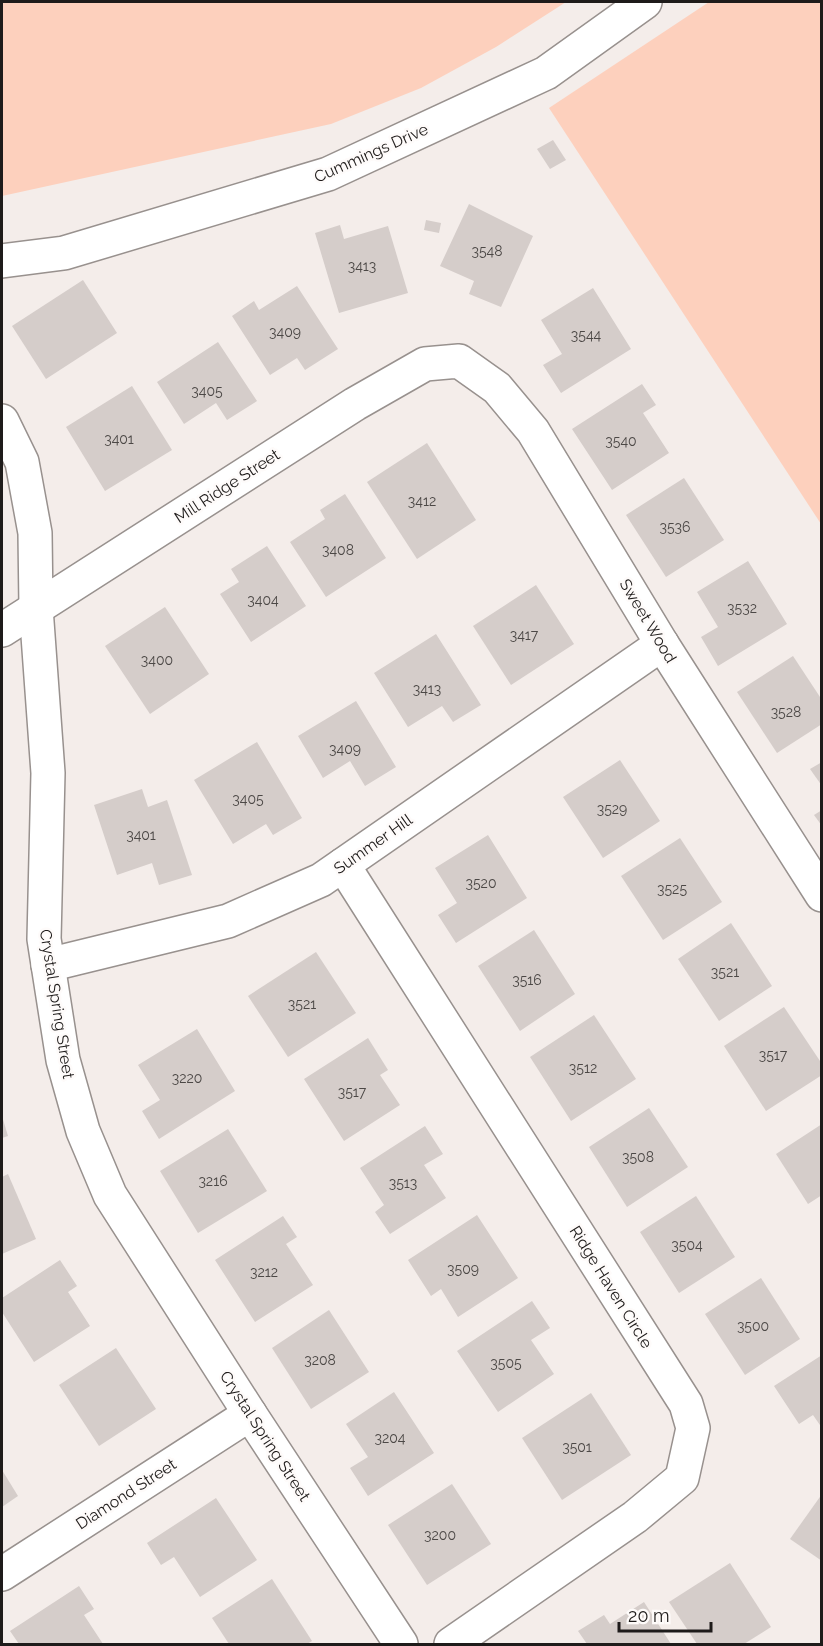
<svg xmlns="http://www.w3.org/2000/svg" width="823" height="1646" font-family="Raleway,sans-serif">
	<style>
		.green { fill: #fdd0bd }
		.building { fill: #d5cdca }
		.lines { fill: none; stroke-linecap: round; stroke-linejoin: round }
		.minor-casing { stroke: #98918e; stroke-width: 36 }
		.minor { stroke: #fff; stroke-width: 33 }
		.labels { text-anchor: middle; dominant-baseline: central; stroke-width: 5; stroke-linejoin: round; paint-order: stroke }
		.number-label { font-size: 14px; fill: #4c4846 }
		.street-label { font-size: 16px; fill: #1e1b1a; stroke: #fefbfa }
	</style>
	<rect width="100%" height="100%" fill="#f4edea"/>
	<!-- green -->
	<g class="green">
		<polygon points="2,2 566,2 496,47 421,88 331,124 2,196"/>
		<polygon points="709,2 821,2 821,524 549,108"/>
	</g>
	<!-- building -->
	<g class="building">
		<polygon points="553,140 566,160 550,169 537,149"/>
		<polygon points="469,204 533,236 501,307 469,294 474,281 440,266"/>
		<polygon points="426,220 441,223 439,233 424,230"/>
		<polygon points="340,225 344,239 388,226 408,293 339,313 315,233"/>
		<polygon points="83,280 117,333 46,379 12,326"/>
		<polygon points="297,286 338,349 305,370 297,358 270,375 232,316 254,301 259,310"/>
		<polygon points="593,288 631,349 561,393 543,365 562,354 541,320"/>
		<polygon points="218,342 257,401 227,420 216,403 184,424 157,382"/>
		<polygon points="642,384 656,405 643,413 669,453 612,490 572,429"/>
		<polygon points="132,386 172,450 105,491 66,427"/>
		<polygon points="427,443 476,520 417,559 367,482"/>
		<polygon points="684,478 724,540 666,577 626,515"/>
		<polygon points="345,494 386,558 326,597 290,542 325,519 320,510"/>
		<polygon points="267,546 306,606 251,642 220,594 239,582 231,569"/>
		<polygon points="748,561 787,624 718,666 701,637 718,627 697,592"/>
		<polygon points="536,585 574,644 511,685 473,626"/>
		<polygon points="165,607 209,674 150,714 105,646"/>
		<polygon points="436,634 481,705 453,722 442,706 408,727 374,673"/>
		<polygon points="793,656 822,700 822,724 777,753 737,692"/>
		<polygon points="356,701 396,767 365,786 350,761 323,778 298,736"/>
		<polygon points="257,742 302,818 273,835 266,824 233,844 194,780"/>
		<polygon points="620,760 660,821 603,858 563,797"/>
		<polygon points="822,762 822,786 810,769"/>
		<polygon points="142,789 148,807 167,800 192,875 159,885 152,863 117,875 94,805"/>
		<polygon points="822,810 822,826 814,815"/>
		<polygon points="488,835 527,898 456,943 438,915 457,903 435,868"/>
		<polygon points="680,838 722,902 663,940 621,876"/>
		<polygon points="731,923 772,986 719,1021 678,959"/>
		<polygon points="534,930 575,994 520,1031 478,966"/>
		<polygon points="316,952 356,1013 288,1057 248,996"/>
		<polygon points="784,1007 822,1064 822,1075 766,1111 724,1046"/>
		<polygon points="594,1015 636,1079 571,1121 530,1057"/>
		<polygon points="197,1029 235,1091 159,1139 142,1111 160,1100 138,1065"/>
		<polygon points="368,1038 388,1070 380,1075 400,1105 344,1141 304,1079"/>
		<polygon points="649,1108 688,1167 627,1207 589,1147"/>
		<polygon points="2,1116 8,1136 2,1138"/>
		<polygon points="822,1124 822,1195 808,1204 776,1154"/>
		<polygon points="425,1126 443,1154 424,1165 446,1198 390,1234 375,1212 384,1205 360,1168"/>
		<polygon points="228,1129 267,1191 198,1233 160,1171"/>
		<polygon points="8,1174 36,1239 2,1254 2,1177"/>
		<polygon points="696,1196 735,1257 679,1293 640,1232"/>
		<polygon points="477,1215 518,1278 458,1317 441,1289 431,1296 408,1260"/>
		<polygon points="283,1216 297,1237 286,1244 313,1285 255,1322 215,1260"/>
		<polygon points="60,1260 77,1286 68,1292 90,1326 34,1362 2,1312 2,1298"/>
		<polygon points="761,1278 800,1339 745,1375 705,1314"/>
		<polygon points="532,1301 550,1328 531,1340 554,1374 498,1412 457,1351"/>
		<polygon points="329,1310 369,1372 311,1409 272,1348"/>
		<polygon points="116,1348 156,1409 99,1446 59,1385"/>
		<polygon points="822,1355 822,1428 813,1415 799,1424 774,1386"/>
		<polygon points="394,1392 434,1453 368,1496 350,1468 368,1457 346,1424"/>
		<polygon points="591,1393 631,1455 562,1500 522,1438"/>
		<polygon points="2,1470 18,1496 2,1507"/>
		<polygon points="452,1484 491,1544 427,1585 388,1525"/>
		<polygon points="822,1494 822,1561 790,1539"/>
		<polygon points="216,1498 257,1560 200,1597 174,1557 161,1565 147,1543"/>
		<polygon points="730,1563 771,1627 744,1644 697,1644 669,1602"/>
		<polygon points="272,1579 312,1641 307,1644 229,1644 212,1618"/>
		<polygon points="79,1586 94,1609 84,1615 103,1644 19,1644 10,1631"/>
		<polygon points="644,1602 671,1644 587,1644 578,1631 604,1615 610,1624"/>
	</g>
	<g class="lines">
		<!-- minor casing -->
		<g class="minor-casing">
			<g id="minor">
				<polyline points="2,261 64,253 328,174 546,73 645,2"/>
				<polyline points="2,421 22,462 35,533 36,608 48,773 44,939 63,1060 83,1131 110,1195 250,1414 401,1644"/>
				<polyline points="2,630 355,404 425,364 459,361 497,388 533,431 662,644 822,895"/>
				<polyline points="343,865 686,1404 693,1428 682,1478 635,1517 451,1644"/>
				<polyline points="48,965 228,921 321,880 662,644"/>
				<polyline points="2,1574 250,1414"/>
			</g>
		</g>
		<!-- minor -->
		<use href="#minor" class="minor"/>
	</g>
	<g class="labels">
		<!-- number labels -->
		<g class="number-label">
			<text x="487" y="251">3548</text>
			<text x="362" y="266">3413</text>
			<text x="285" y="332">3409</text>
			<text x="586" y="335">3544</text>
			<text x="207" y="391">3405</text>
			<text x="119" y="439">3401</text>
			<text x="621" y="441">3540</text>
			<text x="422" y="501">3412</text>
			<text x="675" y="527">3536</text>
			<text x="338" y="550">3408</text>
			<text x="263" y="600">3404</text>
			<text x="742" y="608">3532</text>
			<text x="524" y="635">3417</text>
			<text x="157" y="660">3400</text>
			<text x="427" y="689">3413</text>
			<text x="786" y="712">3528</text>
			<text x="345" y="749">3409</text>
			<text x="248" y="799">3405</text>
			<text x="612" y="809">3529</text>
			<text x="141" y="835">3401</text>
			<text x="481" y="883">3520</text>
			<text x="672" y="889">3525</text>
			<text x="725" y="972">3521</text>
			<text x="527" y="980">3516</text>
			<text x="302" y="1004">3521</text>
			<text x="773" y="1055">3517</text>
			<text x="583" y="1068">3512</text>
			<text x="187" y="1078">3220</text>
			<text x="352" y="1092">3517</text>
			<text x="638" y="1157">3508</text>
			<text x="213" y="1181">3216</text>
			<text x="403" y="1183">3513</text>
			<text x="687" y="1245">3504</text>
			<text x="463" y="1269">3509</text>
			<text x="264" y="1272">3212</text>
			<text x="753" y="1326">3500</text>
			<text x="320" y="1360">3208</text>
			<text x="506" y="1363">3505</text>
			<text x="390" y="1438">3204</text>
			<text x="577" y="1447">3501</text>
			<text x="440" y="1535">3200</text>
		</g>
		<!-- street labels -->
		<g class="street-label">
			<text transform="translate(371 153) rotate(-24)">Cummings Drive</text>
			<text transform="translate(227 486) rotate(-33)">Mill Ridge Street</text>
			<text transform="translate(648 621) rotate(59)">Sweet Wood</text>
			<text transform="translate(373 844) rotate(-35)">Summer Hill</text>
			<text transform="translate(57 1004) rotate(81)">Crystal Spring Street</text>
			<text transform="translate(611 1287) rotate(58)">Ridge Haven Circle</text>
			<text transform="translate(265 1436) rotate(57)">Crystal Spring Street</text>
			<text transform="translate(126 1494) rotate(-33)">Diamond Street</text>
		</g>
	</g>
	<!-- border -->
	<rect width="823" height="1646" fill="none" stroke="#1e1b1a" stroke-width="6"/>
	<!-- scale -->
	<path d="M619 1622v9h92v-9" fill="none" stroke="#1e1b1a" stroke-width="3"/>
	<text x="628" y="1622" font-size="18" fill="#1e1b1a" stroke="#fefbfa" stroke-width="4.5" paint-order="stroke">20 m</text>
</svg>
